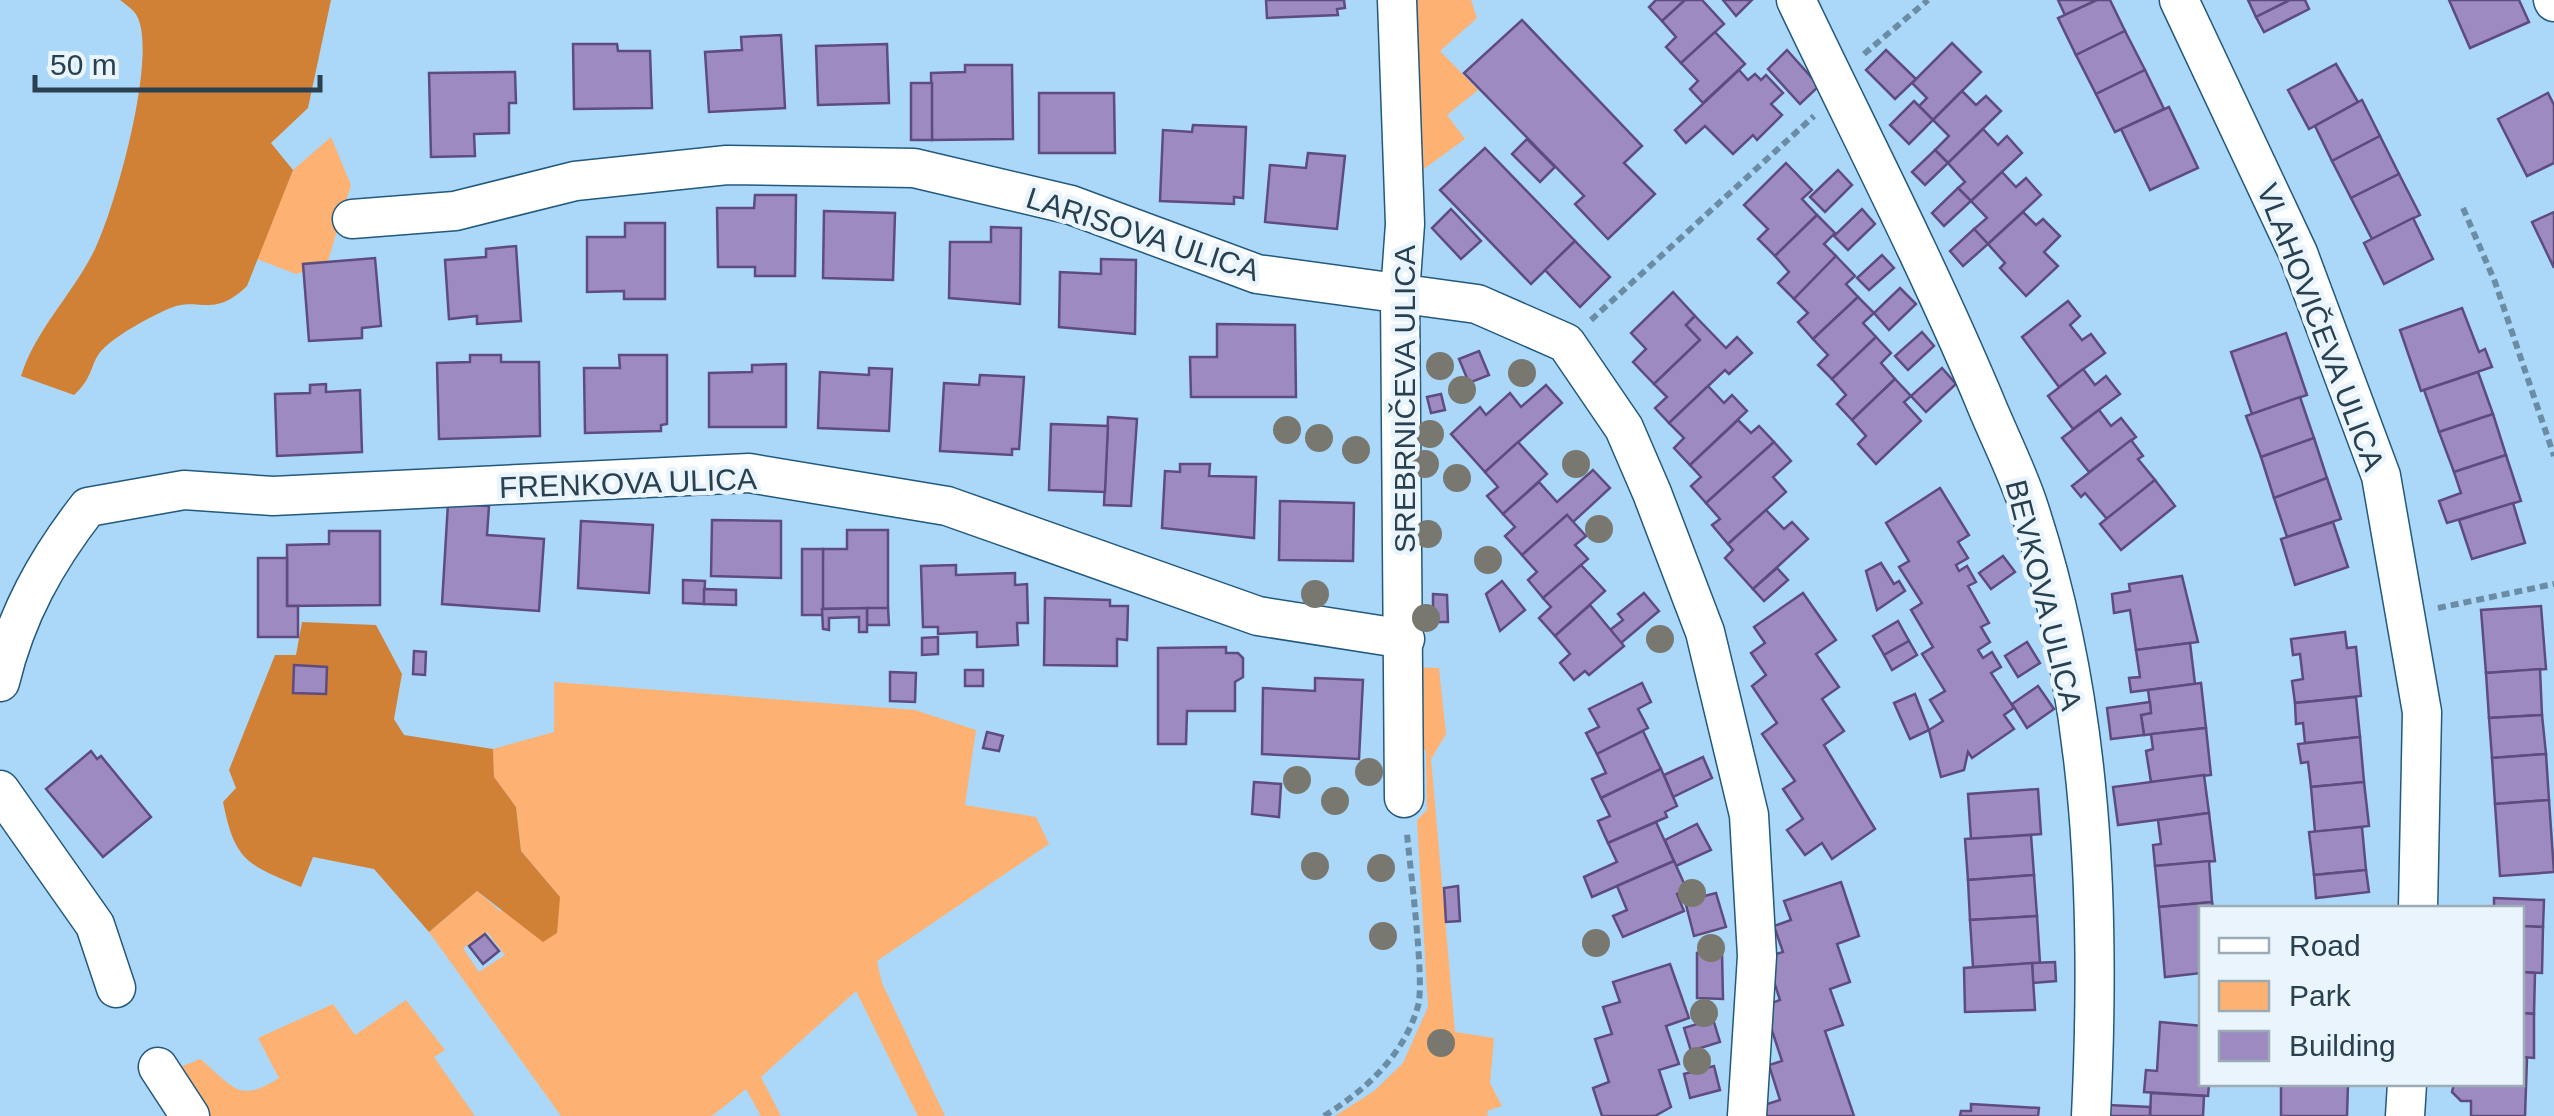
<svg xmlns="http://www.w3.org/2000/svg" width="2554" height="1116" font-family="Helvetica,sans-serif">
	<style>
		.green { fill: #fdb172; fill-rule: evenodd }
		.forest { fill: #d18136 }
		.building { fill: #9d8ac0; stroke: #5e4c7e; stroke-width: 2.5 }
		.lines { fill: none; stroke-linecap: round; stroke-linejoin: round }
		.minor-casing { stroke: #22597c; stroke-width: 41 }
		.path { stroke: #6a8ca4; stroke-width: 6; stroke-dasharray: 8 5; stroke-linecap: butt }
		.minor { stroke: #fff; stroke-width: 38 }
		.tree { fill: #797870 }
		.labels { text-anchor: middle; dominant-baseline: central; stroke-width: 9; stroke-linejoin: round; paint-order: stroke }
		.street-label { font-size: 30px; fill: #284050; stroke: #e9f4fc }
	</style>
	<rect width="100%" height="100%" fill="#abd8f8"/>
	<!-- green -->
	<g class="green">
		<polygon points="1417,0 1471,0 1477,18 1440,51 1478,90 1447,115 1465,139 1417,174"/>
		<polygon points="331,137 351,185 327,264 296,274 257,259 293,170"/>
		<polygon points="1417,667 1439,668 1446,734 1431,759 1455,1032 1494,1038 1490,1083 1502,1106 1487,1111 1488,1116 1335,1116 1374,1091 1403,1063 1428,1007 1417,820 1427,810 1426,751 1416,739"/>
		<path d="M554,682L915,710L976,730L965,805L1036,817L1049,844L877,961L882,983L945,1116H918L856,991L761,1077L781,1116H761L746,1089L712,1116H561L429,932L477,891L500,911L560,897L521,851L516,807L494,777L493,749L554,732ZM487,932L505,955L479,972L463,948Z"/>
		<path d="M406,1000L445,1050L434,1057L475,1116H207L173,1070L200,1059C234,1087 238,1104 279,1078L258,1038L333,1004L355,1035Z"/>
	</g>
	<!-- forest -->
	<g class="forest">
		<path d="M120,0H331L308,108L271,143L293,170L247,286C212,320 199,295 168,309C148,318 118,334 102,350C90,363 94,377 74,395L21,376C36,329 73,294 95,249C115,208 158,56 137,16C134,10 125,4 120,0Z"/>
		<path d="M302,622L376,625L402,674L394,719L404,735L493,749L494,777L516,807L521,851L560,897L557,933L543,942L477,891L429,932L374,869L313,857L301,887C247,864 235,862 223,802L236,788L229,770L275,655H296Z"/>
	</g>
	<!-- building -->
	<g class="building">
		<polygon points="1266,0 1344,0 1345,8 1337,9 1338,15 1267,18"/>
		<polygon points="1656,0 1685,0 1662,21 1649,7"/>
		<polygon points="1685,0 1702,0 1724,24 1681,63 1666,47 1676,37 1662,21"/>
		<polygon points="1723,0 1752,0 1736,16"/>
		<polygon points="2058,0 2097,0 2065,15"/>
		<polygon points="2097,0 2110,0 2125,31 2076,55 2058,18"/>
		<polygon points="2248,0 2290,0 2256,17"/>
		<polygon points="2290,0 2305,0 2309,9 2264,32 2256,17"/>
		<polygon points="2449,0 2519,0 2529,22 2470,48"/>
		<polygon points="1522,20 1642,146 1624,163 1655,194 1608,239 1575,204 1584,196 1464,73"/>
		<polygon points="2125,31 2145,70 2096,94 2076,55"/>
		<polygon points="1715,32 1745,64 1703,103 1690,89 1698,81 1681,63"/>
		<polygon points="781,35 785,108 709,112 705,52 742,50 741,37"/>
		<polygon points="1952,43 1981,72 1933,120 1919,106 1927,98 1912,83"/>
		<polygon points="573,44 617,44 618,51 650,51 652,108 574,109"/>
		<polygon points="887,44 889,103 818,105 816,46"/>
		<polygon points="1787,50 1819,86 1800,104 1768,69"/>
		<polygon points="1886,50 1916,79 1895,99 1866,70"/>
		<polygon points="2336,64 2358,102 2309,129 2288,90"/>
		<polygon points="965,65 1012,65 1013,139 932,140 931,73 965,72"/>
		<polygon points="1739,70 1748,80 1755,74 1761,80 1766,75 1783,93 1771,104 1782,115 1757,140 1753,135 1733,154 1705,126 1686,143 1675,130"/>
		<polygon points="2145,70 2164,109 2115,132 2096,94"/>
		<polygon points="515,72 516,103 509,103 509,133 474,134 475,156 431,157 429,73"/>
		<rect x="911" y="83" width="21" height="57"/>
		<polygon points="1962,91 1976,105 1986,96 2001,111 1948,163 1935,150 1949,136 1933,120"/>
		<polygon points="1039,93 1114,93 1115,153 1039,153"/>
		<polygon points="2548,93 2554,105 2554,163 2527,176 2498,119"/>
		<polygon points="2362,100 2380,136 2332,161 2315,126"/>
		<polygon points="1914,101 1933,120 1909,144 1890,125"/>
		<polygon points="2169,107 2198,168 2150,190 2121,129"/>
		<polygon points="1193,125 1246,127 1243,198 1234,197 1234,204 1160,201 1163,130 1192,132"/>
		<polygon points="1983,129 1998,145 2007,136 2022,153 1971,201 1958,188 1965,182 1948,163"/>
		<polygon points="2380,136 2399,174 2351,198 2332,161"/>
		<polygon points="1527,139 1555,167 1540,182 1512,154"/>
		<polygon points="1485,148 1575,241 1531,284 1440,190"/>
		<polygon points="1935,150 1948,163 1925,185 1912,172"/>
		<polygon points="1308,153 1345,156 1337,229 1265,222 1270,165 1306,168"/>
		<polygon points="1786,163 1812,190 1802,199 1817,215 1775,256 1758,239 1768,229 1744,205"/>
		<polygon points="1838,170 1852,185 1825,212 1810,197"/>
		<polygon points="2002,172 2016,187 2026,178 2041,195 1988,244 1974,229 1987,218 1971,201"/>
		<polygon points="2399,174 2420,215 2372,239 2351,198"/>
		<polygon points="1958,188 1971,201 1944,226 1932,213"/>
		<polygon points="755,195 796,195 795,276 755,276 755,267 718,267 717,208 754,208"/>
		<polygon points="1451,209 1481,241 1461,259 1432,228"/>
		<polygon points="1862,209 1875,224 1848,250 1834,236"/>
		<polygon points="824,211 895,213 893,280 823,278"/>
		<polygon points="2023,212 2036,225 2043,219 2060,236 2044,252 2058,266 2026,296 2000,268 2005,263 1988,244"/>
		<polygon points="2554,212 2554,268 2532,222"/>
		<polygon points="1817,215 1835,233 1824,244 1836,256 1794,299 1778,283 1789,272 1775,256"/>
		<polygon points="2413,218 2433,259 2384,284 2364,243"/>
		<polygon points="625,223 665,223 665,299 624,299 624,291 587,292 587,237 625,237"/>
		<polygon points="991,227 1021,228 1020,304 949,298 950,242 991,242"/>
		<polygon points="1974,229 1988,244 1963,266 1950,251"/>
		<polygon points="1575,241 1610,277 1580,307 1545,270"/>
		<polygon points="516,246 521,321 477,324 477,316 449,319 445,260 486,257 486,249"/>
		<polygon points="1882,255 1894,268 1869,290 1857,278"/>
		<polygon points="1836,256 1855,276 1846,284 1858,297 1813,339 1798,322 1808,313 1794,299"/>
		<polygon points="375,258 381,326 362,328 362,338 309,341 303,264"/>
		<polygon points="1101,259 1136,260 1135,334 1059,327 1060,272 1101,274"/>
		<polygon points="1900,288 1916,304 1889,330 1874,313"/>
		<polygon points="1673,292 1695,316 1686,325 1700,340 1654,384 1633,362 1646,349 1631,333"/>
		<polygon points="1858,297 1874,313 1863,323 1876,337 1832,379 1818,365 1828,355 1813,339"/>
		<polygon points="2068,301 2080,316 2070,325 2082,340 2091,334 2105,353 2059,387 2022,337"/>
		<polygon points="2462,308 2479,352 2485,349 2492,367 2421,391 2400,330"/>
		<polygon points="1695,316 1726,348 1737,337 1752,353 1729,374 1725,370 1669,423 1655,408 1667,397 1654,384 1700,340 1686,325"/>
		<polygon points="1217,324 1295,325 1296,397 1191,397 1190,357 1217,357"/>
		<polygon points="1922,332 1934,346 1908,370 1895,356"/>
		<polygon points="2286,333 2307,395 2252,414 2231,352"/>
		<polygon points="1876,337 1891,353 1881,363 1895,379 1852,420 1837,404 1846,395 1832,379"/>
		<polygon points="1479,351 1489,375 1469,383 1459,359"/>
		<polygon points="470,355 501,355 501,362 539,362 540,436 439,439 437,363 470,362"/>
		<polygon points="619,355 667,355 667,424 661,425 661,431 585,433 584,368 620,368"/>
		<polygon points="786,364 786,427 709,427 709,373 752,372 752,365"/>
		<polygon points="869,368 892,369 889,431 818,428 820,372 869,375"/>
		<polygon points="1942,368 1956,384 1926,412 1911,396"/>
		<polygon points="2083,369 2095,385 2106,376 2120,394 2073,429 2048,396"/>
		<polygon points="2478,372 2493,414 2439,432 2424,390"/>
		<polygon points="980,375 1024,377 1019,449 1012,449 1012,455 940,451 944,383 979,385"/>
		<polygon points="1895,379 1911,396 1904,402 1921,421 1876,464 1858,444 1866,436 1852,420"/>
		<polygon points="326,384 326,392 360,390 362,452 277,456 275,394 310,393 310,385"/>
		<polygon points="1546,385 1562,403 1485,472 1451,434 1480,407 1486,415 1510,393 1521,407"/>
		<polygon points="1708,386 1724,403 1732,395 1747,411 1690,465 1674,448 1684,438 1669,423"/>
		<polygon points="1441,394 1445,410 1431,413 1427,397"/>
		<polygon points="2300,397 2314,438 2261,457 2246,416"/>
		<polygon points="2099,410 2111,426 2121,418 2136,437 2089,472 2062,438"/>
		<polygon points="2493,414 2506,455 2454,472 2439,432"/>
		<polygon points="1108,417 1137,419 1131,506 1104,505"/>
		<polygon points="1738,420 1751,433 1759,426 1774,442 1706,503 1691,486 1701,477 1690,465"/>
		<polygon points="1051,424 1108,426 1105,492 1049,490"/>
		<polygon points="2314,438 2327,478 2274,498 2261,457"/>
		<polygon points="2131,440 2143,456 2138,459 2155,480 2107,519 2085,493 2081,497 2072,486"/>
		<polygon points="1518,442 1547,474 1503,514 1487,496 1498,487 1485,472"/>
		<polygon points="1774,442 1791,461 1773,477 1786,492 1728,544 1712,525 1720,519 1706,503"/>
		<polygon points="2506,455 2521,501 2447,523 2439,501 2461,493 2454,472"/>
		<polygon points="1180,464 1210,464 1209,476 1256,477 1254,538 1162,528 1165,471 1180,472"/>
		<polygon points="1593,470 1610,488 1573,522 1567,515 1522,555 1505,536 1515,527 1503,514 1539,482 1557,502"/>
		<polygon points="2327,478 2341,519 2287,537 2274,498"/>
		<polygon points="2155,480 2175,506 2121,550 2100,524"/>
		<polygon points="1940,488 1969,535 1958,542 1968,558 1956,565 1959,571 1967,566 1976,582 1968,586 1989,623 1981,627 1990,642 1978,650 1983,658 1992,652 2001,667 1991,673 2014,708 2004,715 2014,729 1972,758 1968,752 1964,770 1941,777 1929,730 1943,721 1930,700 1945,691 1922,654 1933,647 1911,610 1922,603 1899,567 1909,561 1886,523"/>
		<polygon points="1280,501 1354,503 1353,561 1279,560"/>
		<polygon points="448,503 489,506 487,535 544,539 539,611 442,604"/>
		<polygon points="2513,503 2525,543 2472,559 2459,520"/>
		<polygon points="1766,510 1784,529 1792,522 1808,539 1753,589 1725,558 1733,550 1728,544"/>
		<polygon points="1567,515 1586,536 1575,545 1588,559 1543,598 1528,580 1537,572 1522,555"/>
		<polygon points="712,520 781,521 781,578 711,576"/>
		<polygon points="581,521 653,525 649,593 578,588"/>
		<polygon points="2333,522 2348,567 2295,585 2281,539"/>
		<polygon points="847,530 888,530 888,608 822,609 823,549 847,549"/>
		<polygon points="329,531 380,531 380,605 287,606 287,545 329,544"/>
		<rect x="802" y="549" width="21" height="66"/>
		<polygon points="2003,556 2015,572 1991,589 1979,573"/>
		<polygon points="258,558 287,558 287,606 298,606 298,637 258,637"/>
		<polygon points="1881,563 1894,584 1899,581 1905,591 1877,610 1866,571"/>
		<polygon points="956,565 956,575 1015,573 1015,585 1027,584 1028,623 1017,623 1018,645 977,647 977,632 938,634 938,627 923,627 921,566"/>
		<polygon points="1581,565 1605,591 1555,636 1539,618 1551,607 1543,598"/>
		<polygon points="1777,568 1788,580 1764,601 1753,589"/>
		<polygon points="2182,576 2198,642 2136,650 2130,610 2114,613 2112,594 2130,591 2129,584"/>
		<polygon points="683,580 705,581 704,604 683,603"/>
		<polygon points="1502,581 1525,610 1500,631 1486,594"/>
		<polygon points="704,589 736,590 736,605 704,604"/>
		<polygon points="1644,593 1659,611 1621,643 1610,630 1623,620 1618,614"/>
		<polygon points="1803,593 1836,640 1816,654 1839,687 1822,699 1844,731 1824,745 1875,829 1832,859 1822,843 1805,855 1787,830 1803,819 1783,789 1795,781 1762,734 1777,723 1752,686 1766,675 1751,653 1765,643 1754,627"/>
		<polygon points="1433,594 1447,595 1448,622 1433,622"/>
		<polygon points="1045,598 1110,600 1110,606 1128,606 1127,640 1117,639 1117,666 1044,665"/>
		<polygon points="1590,605 1624,646 1589,675 1585,671 1574,680 1560,663 1570,654 1555,636"/>
		<polygon points="2541,606 2546,669 2486,673 2481,610"/>
		<polygon points="867,608 888,608 889,625 867,625"/>
		<polygon points="867,608 867,632 859,632 859,617 829,618 829,630 823,629 822,609"/>
		<polygon points="1898,621 1909,641 1884,655 1873,636"/>
		<polygon points="2345,632 2347,648 2356,647 2361,696 2295,703 2292,681 2303,679 2300,654 2293,655 2291,639"/>
		<polygon points="938,637 938,654 922,655 922,638"/>
		<polygon points="1909,641 1917,655 1892,670 1884,655"/>
		<polygon points="2027,642 2040,663 2018,677 2005,656"/>
		<polygon points="2190,643 2195,684 2131,692 2129,678 2140,677 2136,650"/>
		<polygon points="1226,647 1226,653 1238,653 1243,658 1243,677 1235,682 1235,711 1187,711 1186,744 1158,744 1158,648"/>
		<polygon points="414,651 426,652 425,675 413,674"/>
		<polygon points="294,665 327,667 326,694 293,693"/>
		<polygon points="2540,669 2542,715 2489,718 2486,673"/>
		<rect x="965" y="670" width="18" height="16"/>
		<polygon points="890,672 916,673 915,702 890,701"/>
		<polygon points="1315,678 1363,680 1359,759 1262,754 1263,688 1315,691"/>
		<polygon points="1642,683 1651,702 1638,709 1648,728 1597,754 1586,733 1599,727 1589,709"/>
		<polygon points="2201,683 2206,728 2144,735 2141,715 2151,713 2148,690"/>
		<polygon points="2038,686 2054,709 2027,728 2012,704"/>
		<polygon points="1915,694 1929,730 1910,739 1894,703"/>
		<polygon points="2356,697 2360,737 2305,743 2303,723 2296,724 2295,703"/>
		<polygon points="2150,702 2151,713 2141,715 2144,735 2111,739 2107,708"/>
		<polygon points="2542,715 2546,754 2492,758 2489,718"/>
		<polygon points="2206,728 2211,775 2151,782 2146,751 2153,749 2151,734"/>
		<polygon points="1643,731 1661,769 1601,798 1592,779 1606,773 1597,754"/>
		<polygon points="987,732 1003,736 999,751 983,748"/>
		<polygon points="2360,737 2364,782 2311,787 2308,762 2301,763 2298,744"/>
		<polygon points="91,751 97,759 101,756 151,817 103,857 46,789"/>
		<polygon points="2546,754 2549,800 2495,804 2492,758"/>
		<polygon points="1703,757 1712,778 1673,797 1664,775"/>
		<polygon points="1661,769 1677,806 1665,812 1667,817 1608,843 1598,821 1610,816 1601,798"/>
		<polygon points="2204,775 2209,813 2118,825 2113,787"/>
		<polygon points="1254,782 1281,784 1279,817 1252,814"/>
		<polygon points="2364,782 2369,826 2315,832 2311,787"/>
		<polygon points="2038,789 2041,834 1971,839 1968,794"/>
		<polygon points="2549,800 2554,872 2500,876 2495,804"/>
		<polygon points="2209,813 2215,861 2155,866 2153,845 2161,844 2158,820"/>
		<polygon points="1656,822 1674,861 1592,897 1584,877 1617,862 1608,843"/>
		<polygon points="1697,824 1711,850 1676,866 1665,840"/>
		<polygon points="2362,827 2366,870 2314,875 2309,832"/>
		<polygon points="2031,835 2034,875 1968,880 1965,839"/>
		<polygon points="1674,861 1687,890 1677,894 1684,911 1623,937 1613,916 1627,910 1617,886"/>
		<polygon points="2209,861 2212,902 2159,907 2155,866"/>
		<polygon points="2366,870 2369,892 2316,898 2314,875"/>
		<polygon points="2034,875 2037,916 1970,920 1968,880"/>
		<polygon points="1841,882 1859,936 1837,944 1850,982 1830,989 1843,1025 1825,1031 1854,1116 1765,1116 1761,1106 1780,1100 1769,1065 1782,1061 1764,1006 1780,1000 1766,957 1783,952 1774,926 1791,920 1784,901"/>
		<polygon points="1458,886 1460,921 1446,922 1444,888"/>
		<polygon points="1716,893 1726,927 1694,936 1685,901"/>
		<polygon points="2494,898 2544,900 2543,927 2522,926 2522,908 2494,908"/>
		<polygon points="2212,902 2213,908 2202,908 2202,973 2165,977 2159,907"/>
		<polygon points="2037,916 2040,963 1973,967 1970,920"/>
		<polygon points="2522,926 2543,927 2542,973 2522,972"/>
		<polygon points="485,934 499,951 483,964 469,946"/>
		<polygon points="1722,952 1723,999 1697,998 1697,953"/>
		<polygon points="2055,962 2056,981 2033,983 2032,963"/>
		<polygon points="2032,963 2035,1010 1965,1012 1964,968"/>
		<polygon points="1670,964 1689,1018 1666,1026 1679,1064 1659,1070 1671,1107 1655,1116 1602,1116 1593,1088 1609,1082 1595,1039 1612,1034 1603,1007 1620,1002 1613,982"/>
		<polygon points="2522,972 2535,973 2534,1014 2522,1013"/>
		<polygon points="2522,1013 2534,1014 2534,1058 2522,1057"/>
		<polygon points="1713,1019 1720,1042 1691,1051 1684,1028"/>
		<polygon points="2160,1022 2202,1026 2202,1084 2209,1084 2208,1096 2144,1092 2146,1070 2157,1071"/>
		<polygon points="2522,1057 2527,1058 2525,1116 2471,1116 2471,1101 2461,1101 2452,1092 2454,1084 2522,1084"/>
		<polygon points="1714,1066 1720,1090 1690,1098 1684,1074"/>
		<polygon points="2281,1084 2348,1084 2347,1116 2281,1116"/>
		<polygon points="2151,1093 2204,1096 2203,1116 2150,1116"/>
		<polygon points="1971,1104 2039,1108 2038,1116 1960,1116 1961,1111 1971,1111"/>
		<polygon points="2108,1105 2150,1107 2150,1116 2107,1116"/>
	</g>
	<g class="lines">
		<!-- minor casing -->
		<g class="minor-casing">
			<g id="minor">
				<polyline points="1397,0 1405,224 1400,294 1404,798"/>
				<path d="M1796,0C1859,132 1926,262 1983,397C1997,432 2015,467 2027,502C2094,701 2101,909 2091,1116"/>
				<polyline points="2179,0 2298,253 2381,476 2422,712 2418,908"/>
				<polyline points="2553,0 2554,2"/>
				<polyline points="352,219 455,211 575,181 727,165 914,168 1071,205 1257,274 1477,304 1566,343 1624,428 1652,493 1705,632 1749,815 1757,956 1747,1116"/>
				<path d="M0,682C16,615 46,561 88,507L184,490L273,496L749,473L947,506L1258,616L1405,639"/>
				<polyline points="0,790 95,925 116,988"/>
				<polyline points="158,1067 190,1116"/>
				<polyline points="2405,1116 2407,1084"/>
			</g>
		</g>
		<!-- path -->
		<g class="path">
			<polyline points="1864,54 1928,0"/>
			<polyline points="2463,208 2495,282 2554,456"/>
			<polyline points="1591,320 1814,116"/>
			<polyline points="2438,608 2554,584"/>
			<path d="M1324,1116C1366,1090 1404,1055 1418,1006C1425,982 1410,867 1407,834"/>
		</g>
		<!-- minor -->
		<use href="#minor" class="minor"/>
	</g>
	<!-- trees -->
	<g class="tree">
		<circle cx="1440" cy="366" r="14"/>
		<circle cx="1522" cy="373" r="14"/>
		<circle cx="1462" cy="390" r="14"/>
		<circle cx="1287" cy="430" r="14"/>
		<circle cx="1430" cy="434" r="14"/>
		<circle cx="1319" cy="438" r="14"/>
		<circle cx="1356" cy="450" r="14"/>
		<circle cx="1425" cy="464" r="14"/>
		<circle cx="1576" cy="464" r="14"/>
		<circle cx="1457" cy="478" r="14"/>
		<circle cx="1599" cy="529" r="14"/>
		<circle cx="1428" cy="534" r="14"/>
		<circle cx="1488" cy="560" r="14"/>
		<circle cx="1315" cy="594" r="14"/>
		<circle cx="1426" cy="618" r="14"/>
		<circle cx="1660" cy="639" r="14"/>
		<circle cx="1369" cy="772" r="14"/>
		<circle cx="1297" cy="780" r="14"/>
		<circle cx="1335" cy="801" r="14"/>
		<circle cx="1315" cy="866" r="14"/>
		<circle cx="1381" cy="868" r="14"/>
		<circle cx="1692" cy="893" r="14"/>
		<circle cx="1383" cy="936" r="14"/>
		<circle cx="1596" cy="943" r="14"/>
		<circle cx="1711" cy="948" r="14"/>
		<circle cx="1704" cy="1013" r="14"/>
		<circle cx="1441" cy="1043" r="14"/>
		<circle cx="1697" cy="1061" r="14"/>
	</g>
	<g class="labels">
		<!-- street labels -->
		<g class="street-label">
			<text transform="translate(1143 234) rotate(18)">LARISOVA ULICA</text>
			<text transform="translate(2321 327) rotate(69)">VLAHOVIČEVA ULICA</text>
			<text transform="translate(1404 399) rotate(-90)">SREBRNIČEVA ULICA</text>
			<text transform="translate(628 483) rotate(-2)">FRENKOVA ULICA</text>
			<text transform="translate(2044 595) rotate(76)">BEVKOVA ULICA</text>
		</g>
	</g>
	<!-- legend -->
	<rect x="2199" y="906" width="325" height="180" fill="#e9f4fc" stroke="#9cacb7" stroke-width="2.5"/>
	<rect x="2219" y="938" width="50" height="15" fill="#ffffff" stroke="#9cacb7" stroke-width="2.5"/>
	<text x="2289" y="956" font-size="30" fill="#284050">Road</text>
	<rect x="2219" y="981" width="50" height="30" fill="#fdb172" stroke="#9cacb7" stroke-width="2.5"/>
	<text x="2289" y="1006" font-size="30" fill="#284050">Park</text>
	<rect x="2219" y="1031" width="50" height="30" fill="#9d8ac0" stroke="#9cacb7" stroke-width="2.5"/>
	<text x="2289" y="1056" font-size="30" fill="#284050">Building</text>
	<!-- scale -->
	<path d="M35 75v15h285v-15" fill="none" stroke="#284050" stroke-width="5"/>
	<text x="50" y="75" font-size="30" fill="#284050" stroke="#e9f4fc" stroke-width="8" paint-order="stroke">50 m</text>
</svg>
